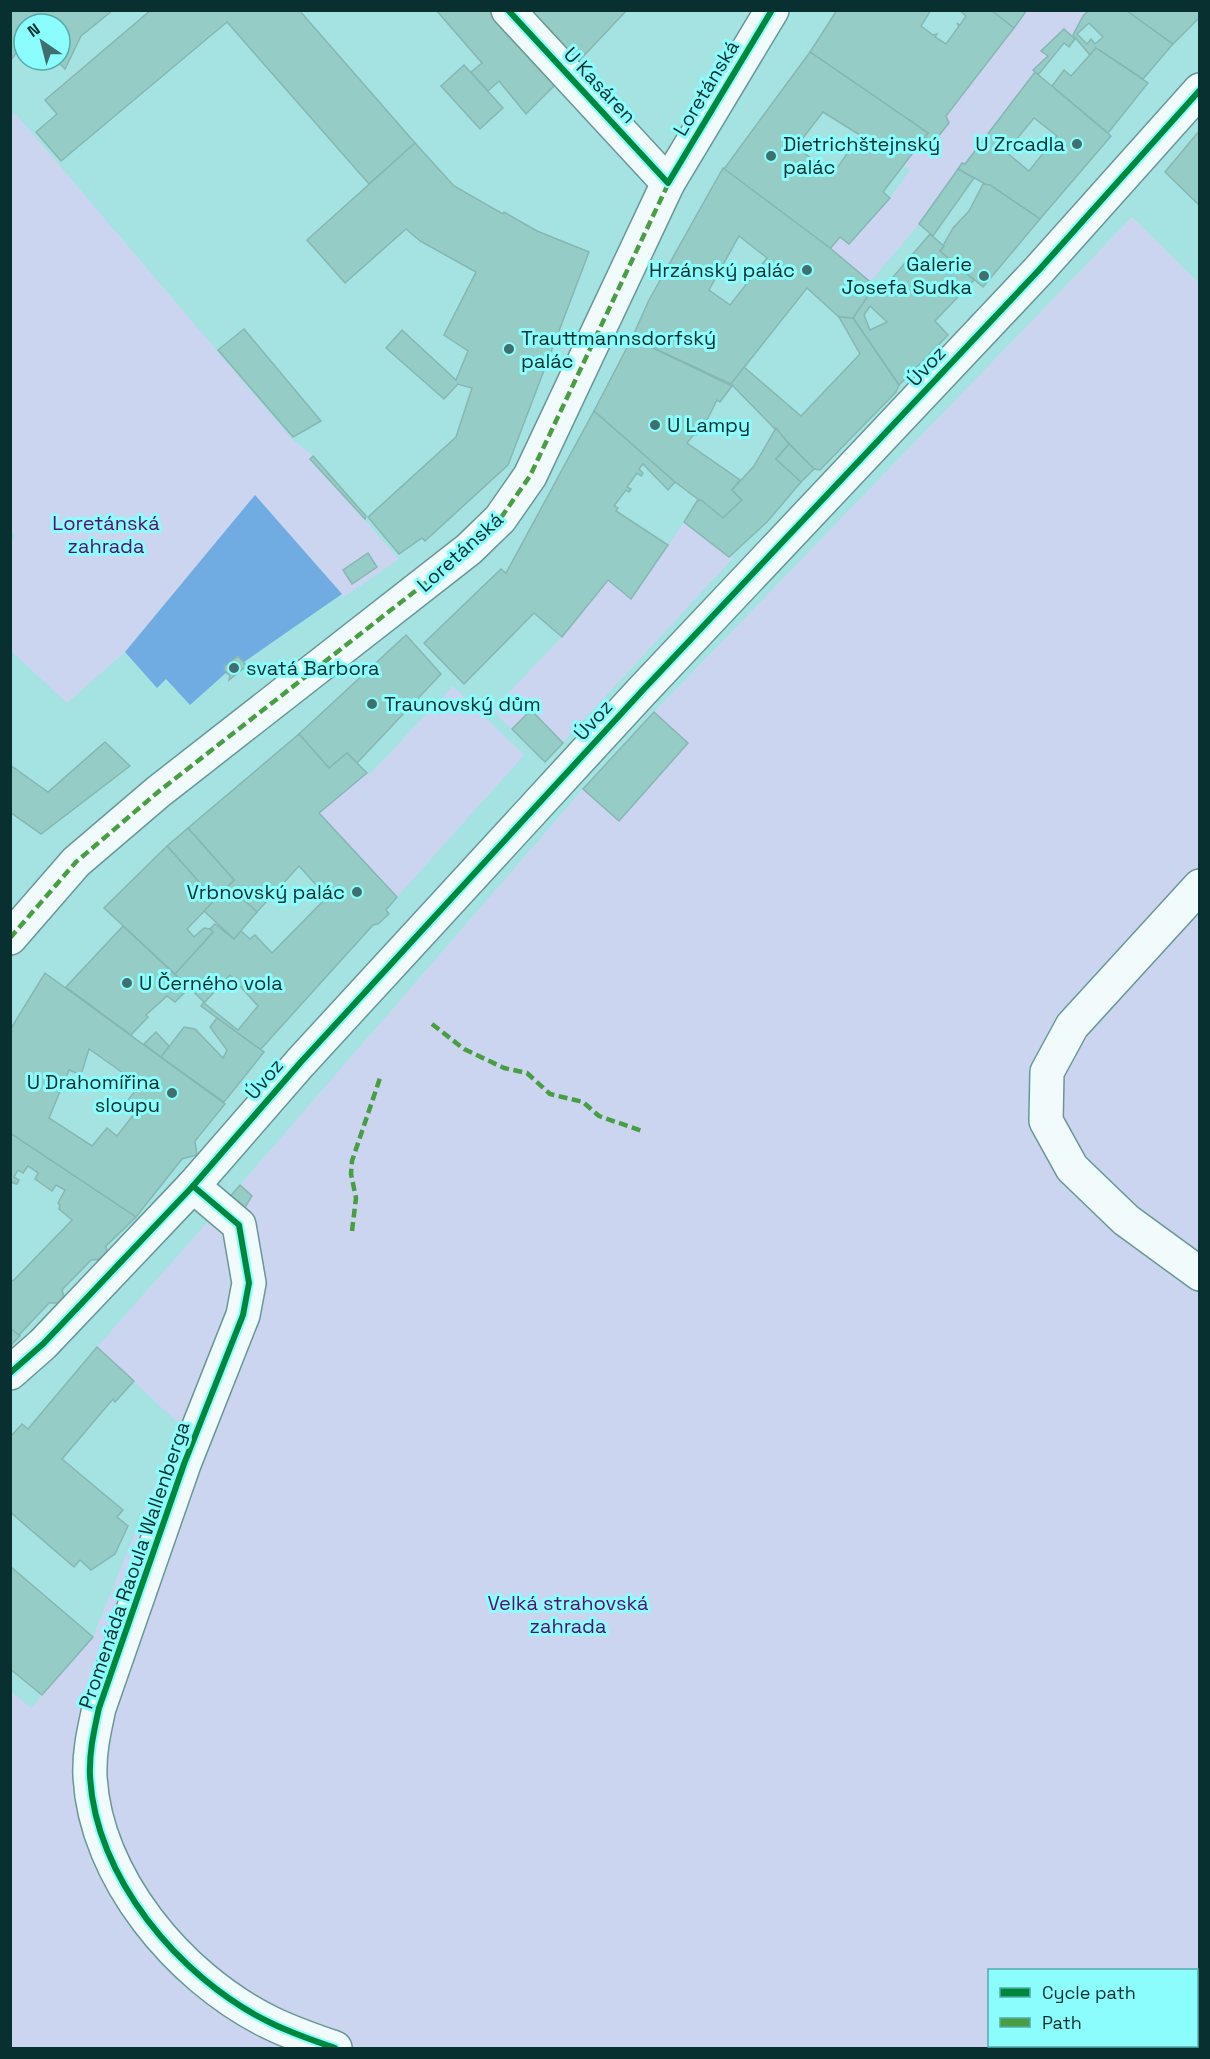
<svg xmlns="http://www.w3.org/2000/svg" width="1210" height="2059" font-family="'Space Grotesk',sans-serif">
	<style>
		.green { fill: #cbd5f0; fill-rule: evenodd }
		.water { fill: #70ace1 }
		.building { fill: #95ccc5; stroke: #86b7b2; stroke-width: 1.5; fill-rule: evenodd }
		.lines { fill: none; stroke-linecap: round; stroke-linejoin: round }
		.minor-casing { stroke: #689796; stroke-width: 36 }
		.minor { stroke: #f1fbfb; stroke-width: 33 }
		.quiet { stroke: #489e42; stroke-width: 4.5; stroke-dasharray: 9 4.5; stroke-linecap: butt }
		.cycleway-casing { stroke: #8afdfc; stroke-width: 10 }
		.cycleway { stroke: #00873e; stroke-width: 6 }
		.poi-dot { fill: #3f6f6e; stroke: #8afdfc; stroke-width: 2 }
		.labels { text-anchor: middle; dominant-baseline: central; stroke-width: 6; stroke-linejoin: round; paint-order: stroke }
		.street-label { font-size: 20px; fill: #093030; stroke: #8afdfc }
		.poi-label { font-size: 20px; fill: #093030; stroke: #8afdfc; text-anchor: start }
		.park-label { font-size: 20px; fill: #580d71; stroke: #8afdfc }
	</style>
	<rect width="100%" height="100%" fill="#a4e3e2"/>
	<!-- green -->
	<g class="green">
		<polygon points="1027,11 1089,11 1083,16 1073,35 1064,29 1043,50 1048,56 1033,70 1035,72 965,164 962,163 919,224 870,282 830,248 840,237 849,244 890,198 910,170 903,165 925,136 934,143 949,124 946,116"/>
		<polygon points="15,113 292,439 313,456 311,459 399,559 344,597 255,495 125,652 67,703 11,651 10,540 12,541 15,535 10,530 10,117"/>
		<path d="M1132,217L1200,284L1199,2048H11L10,1691L31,1708L93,1637L179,1424L97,1347L211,1218L244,1208L252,1196L240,1185L583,789L620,820L688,744L654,712ZM990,1970H1196V2046H990Z"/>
		<polygon points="684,522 733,558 545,762 492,710 562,637 608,580 632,599"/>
		<polygon points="453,686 524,755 397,897 319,813 367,773 369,775"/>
	</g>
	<!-- water -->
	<polygon class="water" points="255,495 342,594 244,662 238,656 225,666 227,672 190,705 166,679 157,688 125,652"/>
	<!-- building -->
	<g class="building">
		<polygon points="10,10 112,10 112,11 81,36 65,69 56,60 60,60 60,24 24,24 24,43 10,61"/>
		<polygon points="151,10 299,10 415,143 369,184 227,22 61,161 36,132 57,114 45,100"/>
		<polygon points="436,10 492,10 555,85 526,114 499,81 488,91 471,72 482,63"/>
		<polygon points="525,10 627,10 578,62"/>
		<polygon points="837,10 931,10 921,26 933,35 937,34 935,37 946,44 959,26 957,23 960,25 966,16 959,10 991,10 1014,28 946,116 949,123 933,143 925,136 928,133 810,52"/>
		<polygon points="991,10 1027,10 1014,28"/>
		<path d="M1089,10H1126L1173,44L1143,79L1096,48L1090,55L1073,35L1083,16ZM1089,23L1103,37L1095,44L1091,39L1087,44L1077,34Z"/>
		<polygon points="1126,10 1200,10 1200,17 1173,44"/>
		<polygon points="1064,29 1075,39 1069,47 1064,43 1038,75 1033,70 1048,56 1041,51"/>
		<polygon points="1096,48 1148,83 1108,133 1052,86 1064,70 1071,76"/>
		<path d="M810,52L928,133L883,192L890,198L849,244L840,237L829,250L724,169ZM823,112L860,135L833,174L796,147Z"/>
		<polygon points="464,65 503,108 480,129 441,86"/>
		<path d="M1035,72L1111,136L1040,219L990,185H987L958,169L962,163L965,164ZM1034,118L1057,136L1029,171L1006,152Z"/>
		<polygon points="1200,130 1200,206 1165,172"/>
		<polygon points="415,143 454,186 503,214 504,212 537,231 589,252 508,465 425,541 422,538 399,554 368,517 456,437 472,388 458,384 444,399 386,348 402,330 456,380 468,351 444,335 476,272 420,241 406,229 345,283 307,240"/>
		<path d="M723,168L830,248L875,286L853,318L839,317L807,288L731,384L632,338L649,300ZM739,236L767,258L730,305L709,290Z"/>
		<polygon points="958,169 974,178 933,236 919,224"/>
		<polygon points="983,184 990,185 1040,219 983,287 940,251 953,228 969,211"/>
		<path d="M930,234L944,246L940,251L974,280L935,321L948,335L899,385L853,318L875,286L881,291ZM870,306L887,322L870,330L864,315Z"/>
		<polygon points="839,317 853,318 899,385 896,392 820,470 814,469 731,384 744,367 801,416 860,354"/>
		<polygon points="244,329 321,421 293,437 218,350"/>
		<polygon points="632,338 732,386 720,402 717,400 707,420 704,419 697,429 699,431 696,435 694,434 687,443 740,480 732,490 742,500 723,518 675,482 594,411"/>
		<polygon points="594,411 675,482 668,490 643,464 639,469 643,473 641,476 637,473 627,487 631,489 629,492 626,490 614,506 618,508 616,511 668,545 631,599 608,580 562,637 534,613 464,684 424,643 501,569 506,573"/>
		<polygon points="776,428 789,444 776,459 801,482 767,522 729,557 684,522 697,501 701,500 723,518 742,500 732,490 754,466"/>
		<polygon points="789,444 814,469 801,482 776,459"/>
		<polygon points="313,456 366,516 365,519 310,459"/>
		<polygon points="368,553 377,567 352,584 343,570"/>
		<polygon points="406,635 441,674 357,763 347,753 329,768 299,734"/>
		<polygon points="238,656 246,665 250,666 249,668 244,668 229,680 230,676 224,670 225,666"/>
		<polygon points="531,710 563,743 545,762 512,729"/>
		<polygon points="654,712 688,743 619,821 583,789"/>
		<path d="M299,734L329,768L347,753L367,773L319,813L397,897L386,910L389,914L378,924L373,925L260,1050L201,1006L204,1002L175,974L213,932L210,929L215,924L234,939L241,931L250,939L255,935L272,953L327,897L299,866L257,912L228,886L234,880L188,828ZM230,975L258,1006L238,1030L204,1003Z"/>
		<polygon points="105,742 130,766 41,834 10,812 10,765 48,792"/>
		<polygon points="188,828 234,880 215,900 167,846"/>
		<polygon points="167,846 215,900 187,929 194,937 204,928 210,929 213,932 175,974 104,908"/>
		<polygon points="228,886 257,912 234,939 204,911"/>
		<polygon points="123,926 189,988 175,1002 167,996 146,1015 148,1017 131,1035 66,987"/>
		<path d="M45,973L225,1104L195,1141L197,1155L182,1159L136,1217L10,1133V1030ZM89,1049L140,1085L127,1101L138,1109L117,1136L107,1128L92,1146L49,1118L69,1070L81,1075Z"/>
		<polygon points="217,1018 264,1052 224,1102 161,1057 184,1027 195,1029 223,1058 227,1050 210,1027"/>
		<polygon points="156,1032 169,1046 161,1057 144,1044"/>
		<polygon points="10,1133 136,1217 106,1246 107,1252 104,1259 91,1260 62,1290 64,1297 61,1303 49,1303 19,1335 10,1328 10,1279 13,1281 72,1220 59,1209 60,1205 58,1203 65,1190 56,1185 52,1191 35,1179 38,1173 28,1166 23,1173 18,1170 14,1177 19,1180 17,1184 10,1182"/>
		<polygon points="240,1185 252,1196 244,1209 227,1200"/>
		<polygon points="10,1328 20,1336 10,1346"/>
		<polygon points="97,1347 134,1381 115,1402 113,1399 62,1459 123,1510 117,1517 128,1526 115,1554 91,1570 80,1560 74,1567 10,1512 10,1437 22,1424 28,1429"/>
		<polygon points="10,1566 93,1637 42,1695 10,1669"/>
	</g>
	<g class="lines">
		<!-- minor casing -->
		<g class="minor-casing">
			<g id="minor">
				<polyline points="508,10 668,183"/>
				<polyline points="1200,886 1072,1026 1047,1072 1046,1121 1072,1168 1126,1220 1200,1274"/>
				<polyline points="10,938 76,862 158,792 469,549 500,519 530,476 668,183 772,10"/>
				<path d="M193,1186L239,1225L249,1283L243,1315L184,1464L99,1708C94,1731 89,1752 90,1776C95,1877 179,1977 267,2021C288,2032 312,2040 335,2048"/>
				<polyline points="10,1373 43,1344 193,1186 300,1063 642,691 1039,270 1200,90"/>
			</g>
		</g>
		<!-- minor -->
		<use href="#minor" class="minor"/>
		<!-- quiet -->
		<g class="quiet">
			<polyline points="10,938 76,862 158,792 469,549 500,519 530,476 670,180"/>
			<polyline points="432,1024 464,1049 504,1068 527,1073 550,1094 583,1102 599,1116 642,1131"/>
			<polyline points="352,1231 356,1198 351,1174 352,1161 380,1078"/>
		</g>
		<!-- cycleway casing -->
		<g class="cycleway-casing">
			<g id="cycleway">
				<polyline points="508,10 668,183 772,10"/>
				<path d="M193,1186L239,1225L249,1283L243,1315L184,1464L99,1708C94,1731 89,1752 90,1776C95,1877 179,1977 267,2021C288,2032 312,2040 335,2048"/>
				<polyline points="10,1373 43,1344 193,1186 300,1063 642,691 1039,270 1200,90"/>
			</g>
		</g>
		<!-- cycleway -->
		<use href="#cycleway" class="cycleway"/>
	</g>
	<!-- markers -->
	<g class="poi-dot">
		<circle cx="1077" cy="144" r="6"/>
		<circle cx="771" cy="156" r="6"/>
		<circle cx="807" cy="270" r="6"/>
		<circle cx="984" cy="276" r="6"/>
		<circle cx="509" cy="349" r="6"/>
		<circle cx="655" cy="425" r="6"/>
		<circle cx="234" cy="668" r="6"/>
		<circle cx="372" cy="704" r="6"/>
		<circle cx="357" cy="892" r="6"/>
		<circle cx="127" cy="983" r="6"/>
		<circle cx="172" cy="1093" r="6"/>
	</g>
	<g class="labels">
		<!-- street labels -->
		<g class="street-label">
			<text transform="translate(600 85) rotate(47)">U Kasáren</text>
			<text transform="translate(706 88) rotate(-59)">Loretánská</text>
			<text transform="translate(926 366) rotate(-47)">Úvoz</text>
			<text transform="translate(460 552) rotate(-42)">Loretánská</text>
			<text transform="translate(593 720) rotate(-48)">Úvoz</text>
			<text transform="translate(264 1079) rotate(-49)">Úvoz</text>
			<text transform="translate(134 1565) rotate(-71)">Promenáda Raoula Wallenberga</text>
		</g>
		<!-- poi labels -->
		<g class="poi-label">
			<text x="783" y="144">Dietrichštejnský<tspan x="783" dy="23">palác</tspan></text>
			<text x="1065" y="144" text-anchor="end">U Zrcadla</text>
			<text x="972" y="264" text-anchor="end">Galerie<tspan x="972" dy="23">Josefa Sudka</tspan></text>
			<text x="795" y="270" text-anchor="end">Hrzánský palác</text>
			<text x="521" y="338">Trauttmannsdorfský<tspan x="521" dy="23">palác</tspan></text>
			<text x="667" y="425">U Lampy</text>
			<text x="246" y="668">svatá Barbora</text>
			<text x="384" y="704">Traunovský dům</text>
			<text x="345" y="892" text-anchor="end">Vrbnovský palác</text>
			<text x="139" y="983">U Černého vola</text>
			<text x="160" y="1082" text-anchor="end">U Drahomířina<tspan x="160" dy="23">sloupu</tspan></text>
		</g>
		<!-- park labels -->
		<g class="park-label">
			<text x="106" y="523">Loretánská<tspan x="106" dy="23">zahrada</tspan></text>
			<text x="568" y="1603">Velká strahovská<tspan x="568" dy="23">zahrada</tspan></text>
		</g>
	</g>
	<!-- border -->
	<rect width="1210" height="2059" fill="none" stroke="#093030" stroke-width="24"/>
	<!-- legend -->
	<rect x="988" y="1969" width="210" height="78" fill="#8afdfc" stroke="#56abaa" stroke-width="1.5"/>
	<rect x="1000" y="1988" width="30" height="9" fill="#00873e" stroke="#56abaa" stroke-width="1.5"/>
	<text x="1042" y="1999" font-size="18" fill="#093030">Cycle path</text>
	<rect x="1000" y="2018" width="30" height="9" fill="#489e42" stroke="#56abaa" stroke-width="1.5"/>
	<text x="1042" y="2029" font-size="18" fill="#093030">Path</text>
	<!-- north arrow -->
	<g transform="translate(42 42) rotate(325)"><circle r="28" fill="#8afdfc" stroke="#56abaa" stroke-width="1.5"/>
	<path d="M0-4.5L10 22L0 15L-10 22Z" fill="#3f6f6e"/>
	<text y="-9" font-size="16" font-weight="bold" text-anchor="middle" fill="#093030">N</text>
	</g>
</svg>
